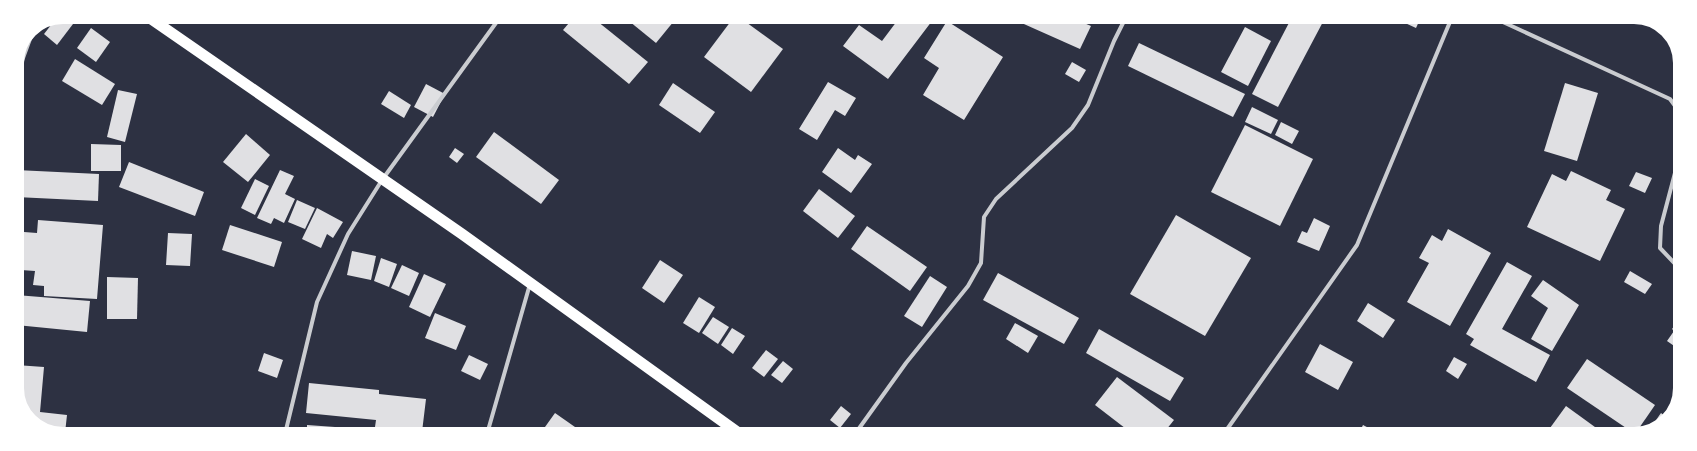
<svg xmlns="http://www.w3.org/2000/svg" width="1697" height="451" font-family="Inter,sans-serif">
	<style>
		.building { fill: #e0e0e3 }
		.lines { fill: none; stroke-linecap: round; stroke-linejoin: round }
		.minor { stroke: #caccd0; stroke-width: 4 }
		.trunk { stroke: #fff; stroke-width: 11 }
		.rim { fill: none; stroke: #fff; stroke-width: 2 }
	</style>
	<rect width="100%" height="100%" fill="#2d3142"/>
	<!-- building -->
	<g class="building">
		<polygon points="62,16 73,24 57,45 44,34 55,20"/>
		<polygon points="574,17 592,17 648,62 629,84 563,30"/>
		<polygon points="624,17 668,17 674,21 656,43"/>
		<polygon points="734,17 739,17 783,49 751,92 704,57"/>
		<polygon points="900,17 935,17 888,79 843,46 859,25 882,41"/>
		<polygon points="1008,17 1070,17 1091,26 1080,49"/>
		<polygon points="1292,17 1325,18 1278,107 1252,94"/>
		<polygon points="1392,17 1421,17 1416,28"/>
		<polygon points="1556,17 1568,17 1565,22"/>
		<polygon points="947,21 1003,57 964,120 923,95 939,68 924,58"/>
		<polygon points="1245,27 1271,41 1248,86 1221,72"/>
		<polygon points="91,28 110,42 96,62 77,48"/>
		<polygon points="1139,43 1245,94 1233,117 1128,66"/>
		<polygon points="75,59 115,84 102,105 62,81"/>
		<polygon points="1072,62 1086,70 1079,82 1065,74"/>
		<polygon points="828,82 856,98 845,116 835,110 817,140 799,129"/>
		<polygon points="673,83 715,112 700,133 659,105"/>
		<polygon points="1565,83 1598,93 1577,161 1544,151"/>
		<polygon points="426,84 445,94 433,117 414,107"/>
		<polygon points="118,90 137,94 125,142 107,137"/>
		<polygon points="389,91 411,105 404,118 381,104"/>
		<polygon points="1252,107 1278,120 1271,134 1245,122"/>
		<polygon points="1281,122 1299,131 1292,144 1275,135"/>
		<polygon points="1245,125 1313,159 1280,226 1211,192"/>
		<polygon points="494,132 559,180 541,204 476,157"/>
		<polygon points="246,134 270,155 248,182 223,162"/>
		<polygon points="91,144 121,145 121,171 91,171"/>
		<polygon points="455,148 464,154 457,163 449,157"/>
		<polygon points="838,148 855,160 858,155 872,164 851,193 822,172"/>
		<polygon points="129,162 204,192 195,216 119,187"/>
		<polygon points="16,170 99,174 98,201 16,197"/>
		<polygon points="280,170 294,176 285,194 295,199 284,223 274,218 271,224 257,218"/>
		<polygon points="1571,171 1611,190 1606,200 1625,209 1600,261 1527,227 1552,174 1566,181"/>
		<polygon points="1636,172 1652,178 1645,193 1629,186"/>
		<polygon points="255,179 269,186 255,215 241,208"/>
		<polygon points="819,189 855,216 838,238 803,211"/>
		<polygon points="297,200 315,208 305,229 288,222"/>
		<polygon points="16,207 23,207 22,233 16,233"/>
		<polygon points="317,208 343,222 333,238 327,234 321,248 302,239"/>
		<polygon points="1176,215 1251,258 1205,336 1130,294"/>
		<polygon points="1314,218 1330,226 1319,251 1297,242 1302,231 1307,233"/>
		<polygon points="38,220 103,225 97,299 44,296 44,286 33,285 35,271 21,270 24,232 37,233"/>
		<polygon points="230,225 282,242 274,267 222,250"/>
		<polygon points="867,226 927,267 910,291 851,249"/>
		<polygon points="1448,229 1491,253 1450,326 1407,302 1429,263 1419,258 1432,235 1442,241"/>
		<polygon points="168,233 192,234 190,266 166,265"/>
		<polygon points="352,251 376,256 371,280 347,275"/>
		<polygon points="381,258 397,264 389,287 374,281"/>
		<polygon points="660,260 683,275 664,303 642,288"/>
		<polygon points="1507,262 1532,276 1502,329 1550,355 1536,382 1470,345 1474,339 1466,334"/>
		<polygon points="402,265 419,273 409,296 391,288"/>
		<polygon points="1630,271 1652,284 1645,294 1624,282"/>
		<polygon points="998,273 1079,318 1064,344 983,300"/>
		<polygon points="424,274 446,284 430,317 409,307"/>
		<polygon points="930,276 947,287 922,327 904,316"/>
		<polygon points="107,277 138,278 137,319 107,319"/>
		<polygon points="1543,280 1579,305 1552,351 1531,339 1548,308 1531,296"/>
		<polygon points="16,295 90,301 87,332 16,325"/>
		<polygon points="699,297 715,307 699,333 683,323"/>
		<polygon points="1368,303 1395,320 1383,338 1357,321"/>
		<polygon points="435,313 466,326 456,350 425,338"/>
		<polygon points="713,317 729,327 718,344 702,333"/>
		<polygon points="1680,318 1680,350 1667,341 1674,331 1672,329"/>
		<polygon points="1015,323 1038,336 1028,353 1006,339"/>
		<polygon points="732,328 745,336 733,354 721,345"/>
		<polygon points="1099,329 1184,378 1170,401 1086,353"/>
		<polygon points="1320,344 1353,362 1338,390 1305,372"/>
		<polygon points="766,350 778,359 764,377 752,368"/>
		<polygon points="264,353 283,360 277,378 258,371"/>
		<polygon points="469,355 488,364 480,380 461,371"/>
		<polygon points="1454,357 1467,364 1458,379 1446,371"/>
		<polygon points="1587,359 1655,405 1635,434 1567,388"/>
		<polygon points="783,361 793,369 782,383 771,375"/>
		<polygon points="16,365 44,367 40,412 67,415 65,433 51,433 28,419 16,391"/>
		<polygon points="1117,377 1174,420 1162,435 1134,435 1095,405"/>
		<polygon points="309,383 379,390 379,394 426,399 422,432 375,427 376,420 306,413"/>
		<polygon points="841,406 851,414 840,428 830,420"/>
		<polygon points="1566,406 1606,435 1560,435 1550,428"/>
		<polygon points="555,413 585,434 540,434"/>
		<polygon points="1661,413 1667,418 1663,425 1649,430"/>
		<polygon points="307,425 363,429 362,434 307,434"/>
		<polygon points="1363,425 1382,435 1358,435"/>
	</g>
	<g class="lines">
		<!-- minor -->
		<g class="minor">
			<polyline points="1492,17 1670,99 1681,114"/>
			<polyline points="16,77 34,28"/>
			<polyline points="1680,269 1660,248 1661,226 1680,154"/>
			<polyline points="285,434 317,302 348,234 382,180 501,16"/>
			<polyline points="487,434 530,284"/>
			<polyline points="855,434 906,363 968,286 981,263 984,217 996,199 1072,128 1088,105 1114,41 1126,17"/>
			<polyline points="1223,435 1357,245 1452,17"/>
		</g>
		<!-- trunk -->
		<polyline class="trunk" points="147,16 462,234 740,434"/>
	</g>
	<!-- crop -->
	<path d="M0 0H1697V451H0ZM63 23H1634A40 40 0 0 1 1674 63V388A40 40 0 0 1 1634 428H63A40 40 0 0 1 23 388V63A40 40 0 0 1 63 23Z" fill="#fff" fill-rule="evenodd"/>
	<path class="rim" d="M63 23H1634A40 40 0 0 1 1674 63V388A40 40 0 0 1 1634 428H63A40 40 0 0 1 23 388V63A40 40 0 0 1 63 23Z"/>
</svg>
